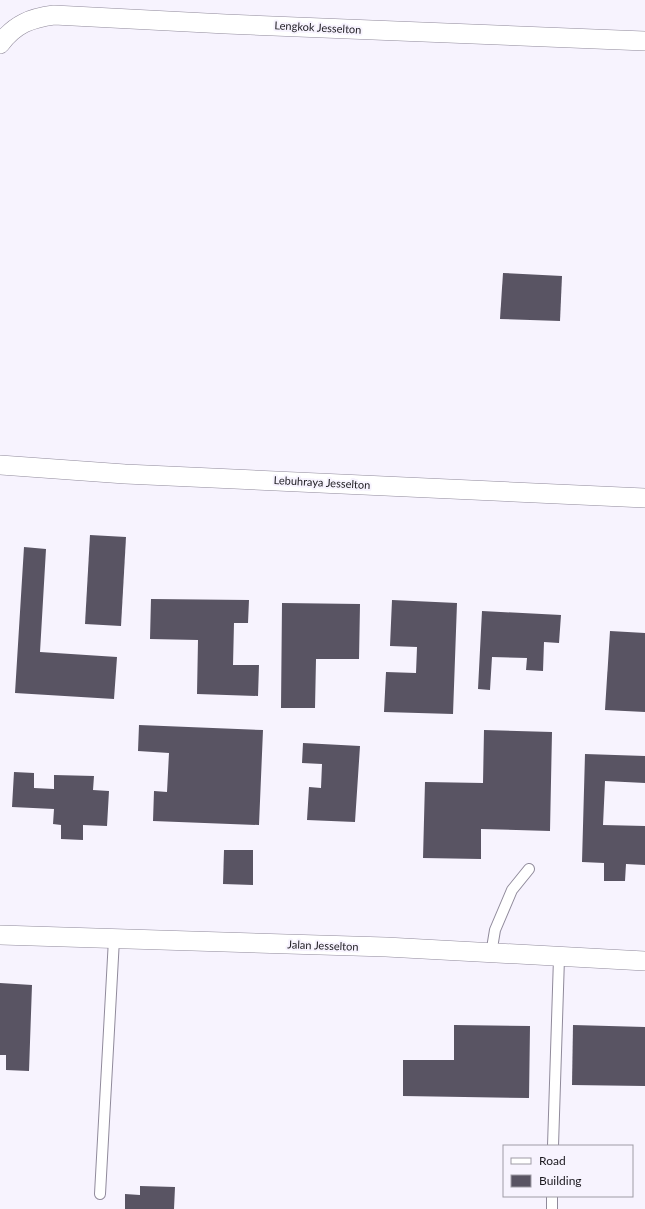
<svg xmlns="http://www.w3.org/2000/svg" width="645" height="1209" font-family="Lato,sans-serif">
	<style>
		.building { fill: #595463 }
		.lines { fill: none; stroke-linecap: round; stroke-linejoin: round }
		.lane-casing { stroke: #908a9b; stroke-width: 12 }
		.street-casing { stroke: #908a9b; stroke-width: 20 }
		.lane { stroke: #fff; stroke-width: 10 }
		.street { stroke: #fff; stroke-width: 19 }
		.labels { text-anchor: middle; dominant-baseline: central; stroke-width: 4; stroke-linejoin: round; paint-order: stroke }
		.street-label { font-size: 11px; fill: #1b191f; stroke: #f7f3fe }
	</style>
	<rect width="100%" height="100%" fill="#f7f3fe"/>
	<!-- building -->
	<g class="building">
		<polygon points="503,273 562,276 560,321 500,319"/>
		<polygon points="90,535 126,537 121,626 85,624"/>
		<polygon points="24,547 46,549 40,652 117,657 114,699 15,693"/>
		<polygon points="151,599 249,600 248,623 234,623 233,665 259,665 258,696 197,694 198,640 150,639"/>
		<polygon points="392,600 457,603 453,714 384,712 386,672 416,673 417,647 390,646"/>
		<polygon points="282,603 360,604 359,659 316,659 315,708 281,708"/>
		<polygon points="482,611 561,615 559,643 544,642 543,671 526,670 527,658 492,657 490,690 478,689"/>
		<polygon points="610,631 645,633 645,712 605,710"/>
		<polygon points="139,725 263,730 259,825 153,821 154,791 167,792 169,753 138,751"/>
		<polygon points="484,730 552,732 550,831 481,829 481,859 423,858 425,782 483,783"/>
		<polygon points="303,743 360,746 355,822 307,820 309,787 321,788 322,764 302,763"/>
		<polygon points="585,754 645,756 645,783 605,781 603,825 645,826 645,865 626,864 625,881 604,881 604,863 582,862"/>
		<polygon points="14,772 34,773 34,788 54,789 54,775 94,776 93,790 109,791 107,826 83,825 83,840 61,839 61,825 53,824 54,809 12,807"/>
		<polygon points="224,850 253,850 253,885 223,884"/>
		<polygon points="0,983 32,985 29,1071 6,1070 6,1055 0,1055"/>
		<polygon points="454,1025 530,1026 529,1098 403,1096 403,1060 454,1060"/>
		<polygon points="573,1025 645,1027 645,1086 572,1085"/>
		<polygon points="140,1186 175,1187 174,1209 125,1209 125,1194 140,1195"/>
	</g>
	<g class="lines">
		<!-- lane casing -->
		<g class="lane-casing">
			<g id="lane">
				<polyline points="491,954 495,930 512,890 529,869"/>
				<polyline points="553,1146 559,958"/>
				<polyline points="100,1194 114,939"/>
				<polyline points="552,1209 552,1196"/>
			</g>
		</g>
		<!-- street casing -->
		<g class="street-casing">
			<g id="street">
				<path d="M0,44C15,24 31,18 54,15L226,24L645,41"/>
				<polyline points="0,465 125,474 645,498"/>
				<polyline points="0,935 386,947 645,961"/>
			</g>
		</g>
		<!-- lane -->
		<use href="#lane" class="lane"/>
		<!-- street -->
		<use href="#street" class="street"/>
	</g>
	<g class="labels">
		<!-- street labels -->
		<g class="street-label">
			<text transform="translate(318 27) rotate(3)">Lengkok Jesselton</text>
			<text transform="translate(322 482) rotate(3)">Lebuhraya Jesselton</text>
			<text transform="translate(323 945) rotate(2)">Jalan Jesselton</text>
		</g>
	</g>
	<!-- legend -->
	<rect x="503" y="1145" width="130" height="52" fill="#f7f3fe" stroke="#9f9ca5"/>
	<rect x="511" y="1158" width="20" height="6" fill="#ffffff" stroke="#9f9ca5"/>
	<text x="539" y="1165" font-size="12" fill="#1b191f">Road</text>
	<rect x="511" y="1175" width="20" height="12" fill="#595463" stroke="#9f9ca5"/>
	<text x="539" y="1185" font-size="12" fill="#1b191f">Building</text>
</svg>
